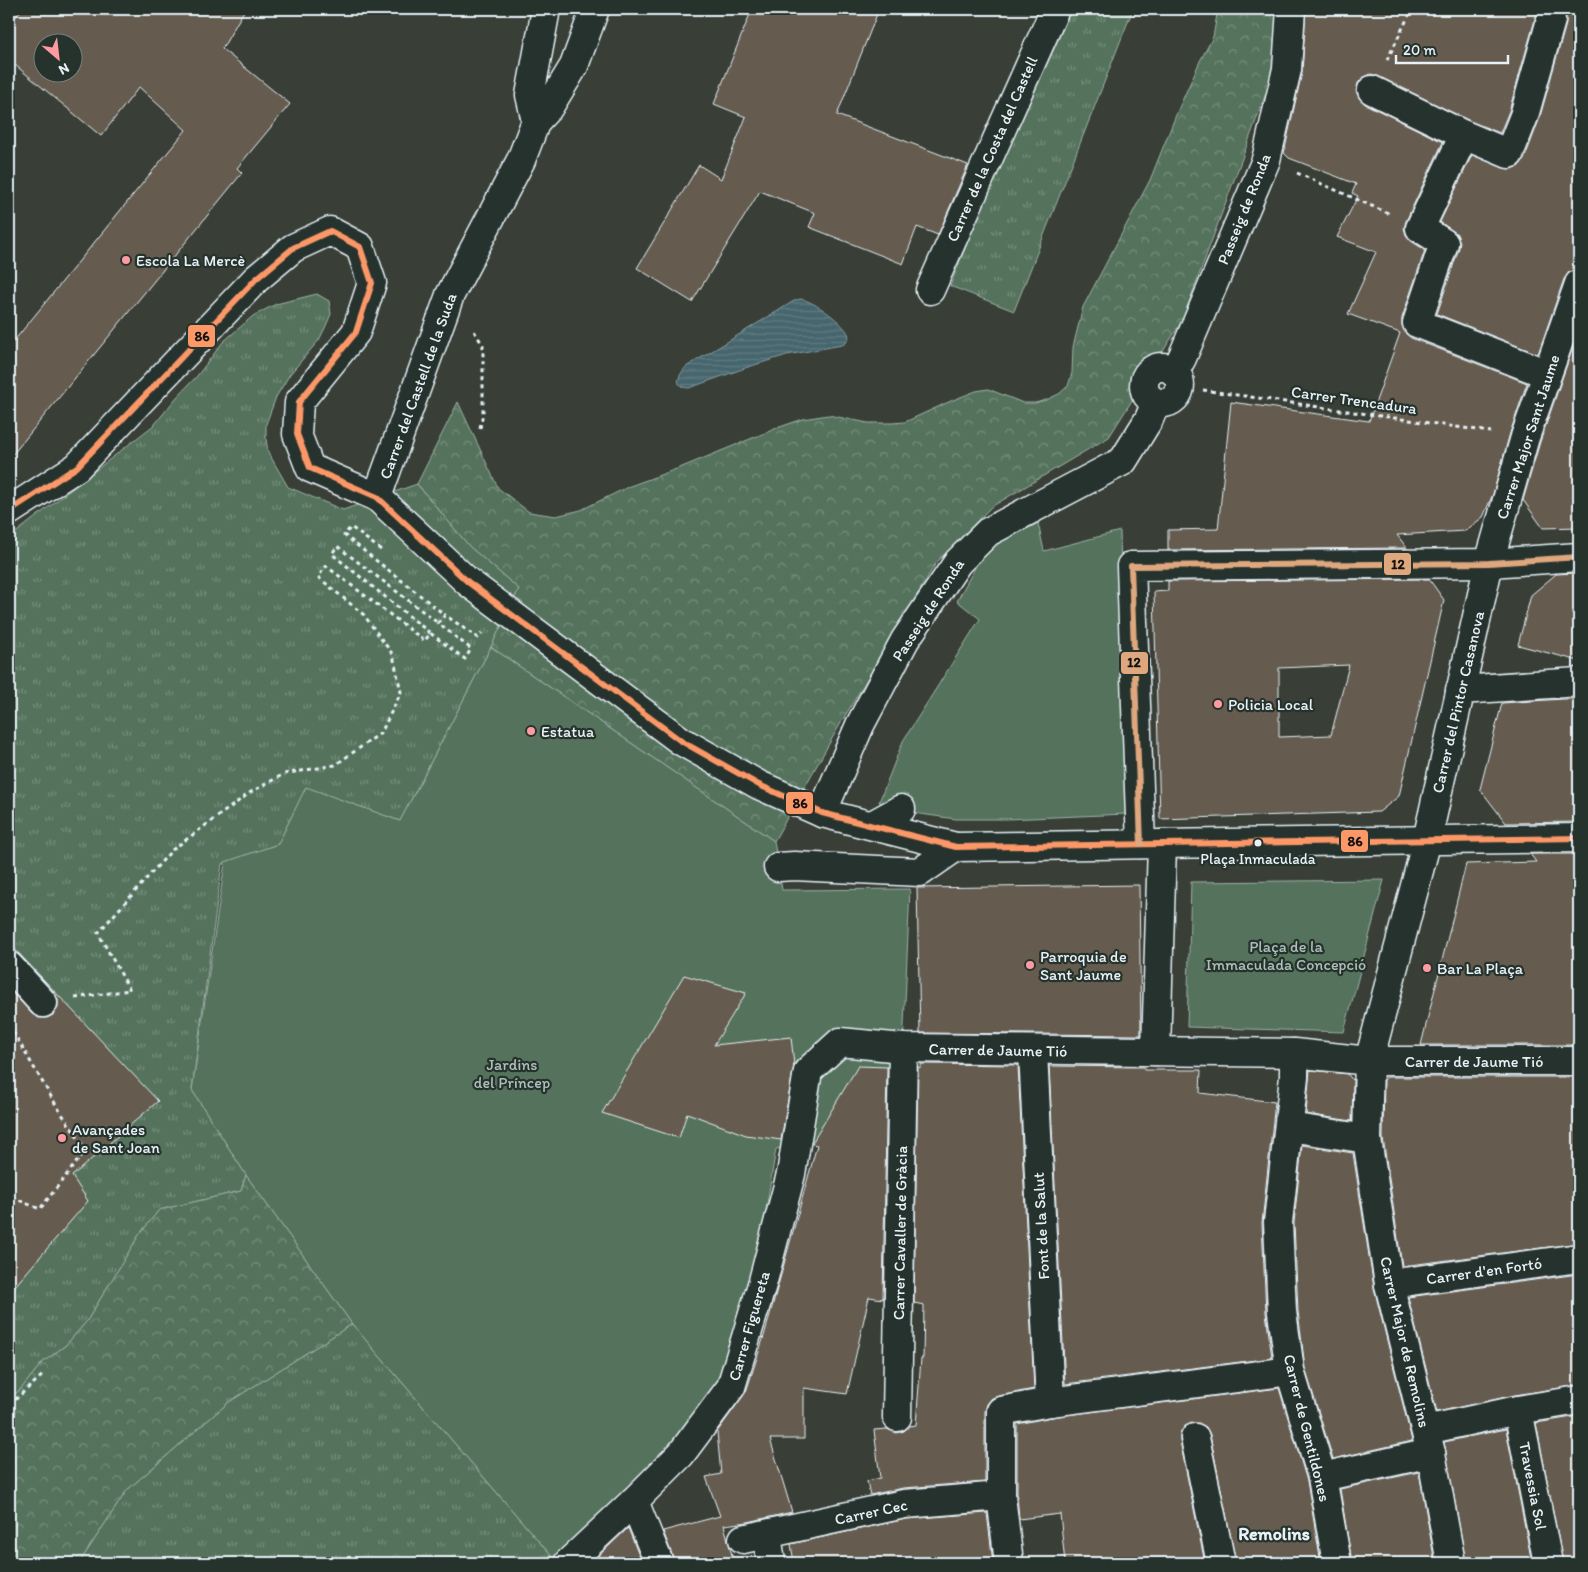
<svg xmlns="http://www.w3.org/2000/svg" width="1588" height="1572" font-family="Itim,sans-serif">
	<style>
		.grass { fill: url(#grass-tufts); stroke: #9eb2aa }
		.forest { fill: url(#forest-crowns); stroke: #9eb2aa }
		.park { fill: #55735c; stroke: #9eb2aa }
		.water { fill: url(#water-rules); stroke: #879da5 }
		.building { fill: #655c4f; stroke: #e8f1f8; fill-rule: evenodd }
		.lines { fill: none; stroke-linecap: round; stroke-linejoin: round }
		.minor-casing { stroke: #e8f1f8; stroke-width: 31 }
		.path { stroke: #e8f1f8; stroke-width: 3; stroke-dasharray: 4 4; stroke-linecap: butt }
		.minor { stroke: #26332d; stroke-width: 28 }
		.bus-1-casing { stroke: #26332d; stroke-width: 10 }
		.bus-2-casing { stroke: #26332d; stroke-width: 10 }
		.bus-1 { stroke: #fc9868; stroke-width: 6 }
		.bus-2 { stroke: #dfa77e; stroke-width: 6 }
		.poi-dot { fill: #ff9aa2; stroke: #26332d; stroke-width: 2 }
		.bus-dot { fill: #e8f1f8; stroke: #26332d; stroke-width: 2 }
		.labels { text-anchor: middle; dominant-baseline: central; stroke-width: 4.5; stroke-linejoin: round; paint-order: stroke }
		.bus-label { font-size: 15px; fill: #e8f1f8; stroke: #26332d }
		.street-label { font-size: 16px; fill: #e8f1f8; stroke: #26332d }
		.poi-label { font-size: 16px; fill: #e8f1f8; stroke: #26332d; text-anchor: start }
		.park-label { font-size: 16px; fill: #adbfba; stroke: #26332d }
		.neighbourhood-label { font-size: 18px; font-weight: bold; fill: #e8f1f8; stroke: #26332d }
		.line-badge { stroke: #26332d; stroke-width: 2 }
		.pale-badge-label { font-size: 14px; text-anchor: middle; font-weight: bold; fill: #111 }
	</style>
	<defs>
		<pattern id="grass-tufts" width="24" height="20" patternUnits="userSpaceOnUse" patternTransform="scale(1.25)"><rect width="24" height="20" fill="#55735c"/><path d="M3 7l-1-3M5 7V3M7 7l1-3M15 17l-1-3M17 17v-4M19 17l1-3" fill="none" stroke="#768e7c"/></pattern>
		<pattern id="forest-crowns" width="20" height="18" patternUnits="userSpaceOnUse" patternTransform="scale(1.25)"><rect width="20" height="18" fill="#55735c"/><path d="M2 6a3 3 0 1 1 6 0M12 15a3 3 0 1 1 6 0" fill="none" stroke="#768e7c"/></pattern>
		<pattern id="water-rules" width="6" height="5" patternUnits="userSpaceOnUse" patternTransform="scale(1.25)"><rect width="6" height="5" fill="#46656d"/><path d="M0 2.5h6" fill="none" stroke="#617c83"/></pattern>
	</defs>
	<rect width="100%" height="100%" fill="#393f37"/>
	<filter id="ink" filterUnits="userSpaceOnUse"><feTurbulence type="fractalNoise" baseFrequency=".02" numOctaves="2"/><feDisplacementMap in="SourceGraphic" scale="10" xChannelSelector="R" yChannelSelector="G"/><feConvolveMatrix kernelMatrix="1 2 1 2 8 2 1 2 1" color-interpolation-filters="sRGB"/></filter>
	<g filter="url(#ink)">
		<!-- grass -->
		<g class="grass">
			<polygon points="1072,9 1133,9 1014,311 950,286 998,165 1006,155"/>
			<polygon points="317,294 329,301 331,314 325,328 319,340 290,374 276,397 266,424 266,439 268,452 288,487 343,510 417,484 470,547 519,589 491,647 400,821 306,788 278,844 222,864 192,1090 246,1175 241,1191 159,1210 139,1235 87,1321 66,1345 42,1363 20,1390 9,1398 9,538 155,424 176,398 197,376 223,342 253,316 276,304"/>
			<polygon points="352,1324 554,1559 546,1563 79,1563 127,1490 229,1402"/>
		</g>
		<!-- forest -->
		<g class="forest">
			<polygon points="1218,9 1282,9 1268,88 1182,321 1109,437 991,507 936,563 842,721 774,841 491,647 519,589 470,547 417,484 458,402 498,488 529,512 556,516 581,510 630,486 682,467 777,428 803,419 828,415 868,423 892,423 905,422 953,400 976,391 988,389 1023,403 1035,403 1046,400 1059,394 1068,386 1072,373 1073,347 1083,307 1150,180 1178,110 1200,61 1213,37"/>
			<polygon points="246,1175 352,1324 229,1402 127,1490 79,1563 9,1563 9,1398 20,1390 42,1363 66,1345 87,1321 139,1235 159,1210 241,1191"/>
		</g>
		<!-- park -->
		<g class="park">
			<polygon points="1038,523 1044,551 1120,531 1127,814 1007,819 956,819 913,813 879,802 903,741 980,619 957,601 984,551"/>
			<polygon points="491,647 774,841 782,890 910,889 903,1048 901,1129 776,1149 761,1240 728,1365 704,1407 636,1480 554,1559 352,1324 246,1175 192,1090 225,862 278,844 306,787 400,821"/>
			<polygon points="1384,880 1344,1032 1187,1027 1191,882"/>
		</g>
		<!-- water -->
		<path class="water" d="M800,299C813,300 846,324 849,336L846,343L842,345L787,355L748,367L689,388C672,387 679,375 686,367L794,301Z"/>
		<!-- building -->
		<g class="building">
			<path d="M22,9H245L222,49L290,104L237,168L242,173L9,459V347L186,130L139,87L101,136L9,60V25ZM42,42H72V72H42Z"/>
			<polygon points="752,9 879,9 837,115 968,165 938,235 917,227 903,264 809,227 815,213 760,191 692,302 637,268 699,165 721,179 746,117 714,104"/>
			<polygon points="1306,9 1540,9 1536,16 1509,111 1500,133 1470,121 1378,76 1371,74 1364,77 1358,83 1356,91 1359,98 1365,104 1443,142 1406,221 1404,228 1406,235 1411,241 1425,250 1402,318 1402,325 1405,333 1411,338 1527,383 1510,433 1493,494 1483,517 1465,531 1397,535 1407,548 1168,550 1168,530 1218,529 1231,402 1369,421 1400,333 1348,314 1376,252 1337,237 1358,196 1352,193 1356,184 1289,158 1284,153 1302,72"/>
			<polygon points="1562,9 1579,9 1579,269 1569,272 1564,279 1538,354 1437,314 1459,248 1460,242 1457,234 1440,222 1472,155 1503,168 1511,169 1518,167 1524,160 1539,120 1566,24 1566,16"/>
			<polygon points="1579,330 1579,527 1543,528 1523,500 1540,442"/>
			<polygon points="1579,573 1579,661 1518,645 1531,595 1556,574"/>
			<path d="M1429,579L1444,600L1399,796L1379,812L1160,819L1154,592L1168,591V581ZM1349,665L1331,735L1279,737V668Z"/>
			<polygon points="1563,699 1579,699 1579,822 1506,823 1480,789 1502,703"/>
			<polygon points="1530,854 1579,854 1579,1045 1421,1045 1466,864 1536,862"/>
			<polygon points="1139,885 1141,1035 920,1033 917,888"/>
			<polygon points="9,943 158,1101 72,1176 88,1201 9,1293 9,989 32,1014 39,1018 47,1018 53,1015 58,1008 58,1000 54,992 20,955 14,951 9,951"/>
			<polygon points="684,975 746,993 714,1045 791,1037 794,1065 781,1140 746,1135 687,1113 679,1138 602,1113"/>
			<polygon points="921,1064 1018,1065 1034,1389 998,1396 992,1398 987,1404 985,1411 985,1482 903,1488 870,1495 867,1481 880,1478 874,1430 887,1429 897,1433 904,1431 909,1426 916,1425 921,1358 923,1358 924,1305 914,1303 918,1067 921,1067"/>
			<polygon points="858,1066 887,1067 883,1299 869,1297 847,1394 804,1388 804,1439 770,1439 792,1512 748,1522 724,1525 734,1563 674,1563 673,1557 663,1531 720,1516 706,1477 721,1474 717,1432 746,1392 764,1336 817,1145 812,1144 812,1143"/>
			<polygon points="1049,1066 1144,1067 1144,1070 1201,1070 1200,1093 1275,1102 1262,1223 1266,1313 1272,1358 1065,1384"/>
			<polygon points="1310,1070 1347,1074 1353,1080 1352,1121 1306,1114"/>
			<polygon points="1387,1077 1579,1077 1579,1243 1402,1266 1383,1138 1384,1080"/>
			<polygon points="1302,1145 1353,1153 1374,1288 1412,1441 1333,1459 1305,1368 1298,1311 1294,1223"/>
			<polygon points="1579,1274 1579,1385 1515,1395 1437,1412 1408,1297"/>
			<polygon points="1279,1388 1307,1481 1321,1563 1236,1563 1210,1435 1206,1427 1199,1423 1192,1423 1185,1426 1180,1433 1180,1441 1205,1563 1065,1563 1060,1514 1019,1519 1017,1495 1017,1424 1052,1417"/>
			<polygon points="1579,1416 1579,1563 1563,1563 1536,1423"/>
			<polygon points="1506,1429 1532,1563 1466,1563 1444,1442"/>
			<polygon points="1419,1472 1435,1563 1352,1563 1340,1489"/>
			<polygon points="987,1513 993,1563 794,1563 791,1544 906,1519"/>
			<polygon points="628,1528 642,1563 591,1563"/>
		</g>
		<g class="lines">
			<!-- minor casing -->
			<g class="minor-casing">
				<g id="minor">
					<polyline points="1372,90 1464,135 1420,228 1444,243 1417,323 1547,374"/>
					<polyline points="536,121 530,95 546,9"/>
					<polyline points="1464,135 1509,154 1524,116 1551,20"/>
					<polyline points="930,290 1055,9"/>
					<circle cx="1162" cy="385" r="18"/>
					<polyline points="1174,372 1182,358 1266,160 1287,69 1291,9"/>
					<polyline points="377,497 450,295 521,160 536,121 549,107 574,66 595,9"/>
					<polyline points="9,511 77,467 256,279 293,248 330,231 360,247 372,283 356,332 299,402 297,434 310,468 377,497 468,582 681,741 759,785 822,813 956,847 1579,838"/>
					<polyline points="1460,690 1579,682"/>
					<polyline points="822,813 860,725 905,640 958,562 988,532 1123,461 1149,419 1156,402"/>
					<polyline points="872,825 901,809"/>
					<polyline points="1141,844 1131,566 1489,563 1579,557"/>
					<polyline points="778,867 794,866 920,872 956,847"/>
					<polyline points="9,966 43,1003"/>
					<polyline points="1033,1051 1050,1402"/>
					<polyline points="1156,1051 1162,844"/>
					<polyline points="1294,1053 1294,1077 1278,1222 1282,1312 1290,1371 1322,1477 1337,1563"/>
					<polyline points="1289,1127 1367,1139"/>
					<polyline points="1389,1284 1579,1258"/>
					<polyline points="1518,1410 1548,1563"/>
					<polyline points="897,1417 903,1048"/>
					<polyline points="1426,1430 1518,1410 1579,1400"/>
					<polyline points="1195,1438 1221,1563"/>
					<polyline points="1322,1477 1431,1453"/>
					<polyline points="634,1501 659,1563"/>
					<polyline points="767,1534 771,1563"/>
					<polyline points="743,1539 904,1504 1001,1496"/>
					<polyline points="568,1563 634,1501 681,1454 731,1387 763,1281 791,1174 808,1071 840,1042 903,1048 1294,1053 1369,1061 1427,840 1489,563 1525,437 1579,284"/>
					<polyline points="1009,1563 1001,1496 1001,1411 1050,1402 1290,1371"/>
					<polyline points="1451,1563 1431,1453 1389,1284 1367,1139 1369,1061 1579,1061"/>
				</g>
			</g>
			<!-- path -->
			<g class="path">
				<polyline points="1387,60 1412,9"/>
				<polyline points="1297,173 1390,214"/>
				<polyline points="474,331 483,345 483,413 480,428"/>
				<polyline points="1203,390 1491,432"/>
				<polyline points="381,550 351,527 344,535 445,615"/>
				<polyline points="430,633 332,554 337,546 438,623"/>
				<polyline points="75,998 130,990 98,933 172,850 251,792 284,774 335,765 381,733 401,692 393,655 364,615 318,577 326,566 425,641 430,633 465,659 471,649 438,623 445,615 478,638 482,633"/>
				<polyline points="9,1025 56,1105 86,1150 40,1209 9,1196"/>
				<polyline points="9,1405 44,1374"/>
			</g>
			<!-- minor -->
			<use href="#minor" class="minor"/>
			<!-- bus-1 casing -->
			<g class="bus-1-casing">
				<polyline id="bus-1" points="9,511 77,467 256,279 293,248 330,231 360,247 372,283 356,332 299,402 297,434 310,468 377,497 468,582 681,741 759,785 822,813 956,847 1579,838"/>
			</g>
			<!-- bus-2 casing -->
			<g class="bus-2-casing">
				<polyline id="bus-2" points="1141,844 1131,566 1489,563 1579,557"/>
			</g>
			<!-- bus-1 -->
			<use href="#bus-1" class="bus-1"/>
			<!-- bus-2 -->
			<use href="#bus-2" class="bus-2"/>
		</g>
	</g>
	<!-- markers -->
	<g class="poi-dot">
		<circle cx="126" cy="260" r="5"/>
		<circle cx="1218" cy="704" r="5"/>
		<circle cx="531" cy="731" r="5"/>
		<circle cx="1030" cy="965" r="5"/>
		<circle cx="1427" cy="968" r="5"/>
		<circle cx="62" cy="1138" r="5"/>
	</g>
	<circle class="bus-dot" cx="1258" cy="843" r="4.5"/>
	<g class="labels">
		<!-- bus labels -->
		<g class="bus-label">
			<text x="1258" y="859">Plaça Inmaculada</text>
		</g>
		<!-- street labels -->
		<g class="street-label">
			<text transform="translate(992 149) rotate(-66)">Carrer de la Costa del Castell</text>
			<text transform="translate(1244 209) rotate(-68)">Passeig de Ronda</text>
			<text transform="translate(418 386) rotate(-70)">Carrer del Castell de la Suda</text>
			<text transform="translate(1354 400) rotate(8)">Carrer Trencadura</text>
			<text transform="translate(1528 437) rotate(-72)">Carrer Major Sant Jaume</text>
			<text transform="translate(928 610) rotate(-57)">Passeig de Ronda</text>
			<text transform="translate(1458 702) rotate(-77)">Carrer del Pintor Casanova</text>
			<text transform="translate(998 1050) rotate(1)">Carrer de Jaume Tió</text>
			<text x="1474" y="1061">Carrer de Jaume Tió</text>
			<text transform="translate(1041 1226) rotate(-93)">Font de la Salut</text>
			<text transform="translate(900 1233) rotate(-89)">Carrer Cavaller de Gràcia</text>
			<text transform="translate(1484 1271) rotate(-8)">Carrer d'en Fortó</text>
			<text transform="translate(749 1326) rotate(-74)">Carrer Figuereta</text>
			<text transform="translate(1405 1342) rotate(77)">Carrer Major de Remolins</text>
			<text transform="translate(1307 1428) rotate(76)">Carrer de Gentildones</text>
			<text transform="translate(1533 1486) rotate(79)">Travessia Sol</text>
			<text transform="translate(871 1512) rotate(-12)">Carrer Cec</text>
		</g>
		<!-- poi labels -->
		<g class="poi-label">
			<text x="136" y="260">Escola La Mercè</text>
			<text x="1228" y="704">Policia Local</text>
			<text x="541" y="731">Estatua</text>
			<text x="1040" y="956">Parroquia de<tspan x="1040" dy="18">Sant Jaume</tspan></text>
			<text x="1437" y="968">Bar La Plaça</text>
			<text x="72" y="1129">Avançades<tspan x="72" dy="18">de Sant Joan</tspan></text>
		</g>
		<!-- park labels -->
		<g class="park-label">
			<text x="1286" y="946">Plaça de la<tspan x="1286" dy="18">Immaculada Concepció</tspan></text>
			<text x="512" y="1064">Jardins<tspan x="512" dy="18">del Príncep</tspan></text>
		</g>
		<!-- neighbourhood labels -->
		<g class="neighbourhood-label">
			<text x="1274" y="1534">Remolins</text>
		</g>
	</g>
	<g class="line-badge">
		<rect x="187" y="324" width="29" height="24" rx="5" fill="#fc9868"/>
		<rect x="1383" y="552" width="29" height="24" rx="5" fill="#dfa77e"/>
		<rect x="1120" y="651" width="29" height="24" rx="5" fill="#dfa77e"/>
		<rect x="785" y="791" width="29" height="24" rx="5" fill="#fc9868"/>
		<rect x="1340" y="829" width="29" height="24" rx="5" fill="#fc9868"/>
	</g>
	<g class="pale-badge-label">
		<text x="202" y="341">86</text>
		<text x="1398" y="569">12</text>
		<text x="1134" y="667">12</text>
		<text x="800" y="808">86</text>
		<text x="1355" y="846">86</text>
	</g>
	<!-- margin -->
	<rect width="1588" height="1572" fill="none" stroke="#26332d" stroke-width="30"/>
	<rect x="15" y="15" width="1558" height="1542" fill="none" stroke="#e8f1f8" stroke-width="2" filter="url(#ink)"/>
	<!-- north arrow -->
	<g transform="translate(58 58) rotate(152)"><circle r="24" fill="#26332d" stroke="#747f7e"/>
	<path d="M0-4L9 19L0 12L-9 19Z" fill="#ff9aa2"/>
	<text y="-8" font-size="14" font-weight="bold" text-anchor="middle" fill="#e8f1f8">N</text>
	</g>
	<!-- scale -->
	<path d="M1396 55v8h112v-8" fill="none" stroke="#e8f1f8" stroke-width="2.5"/>
	<text x="1403" y="55" font-size="15" fill="#e8f1f8" stroke="#26332d" stroke-width="4" paint-order="stroke">20 m</text>
</svg>
